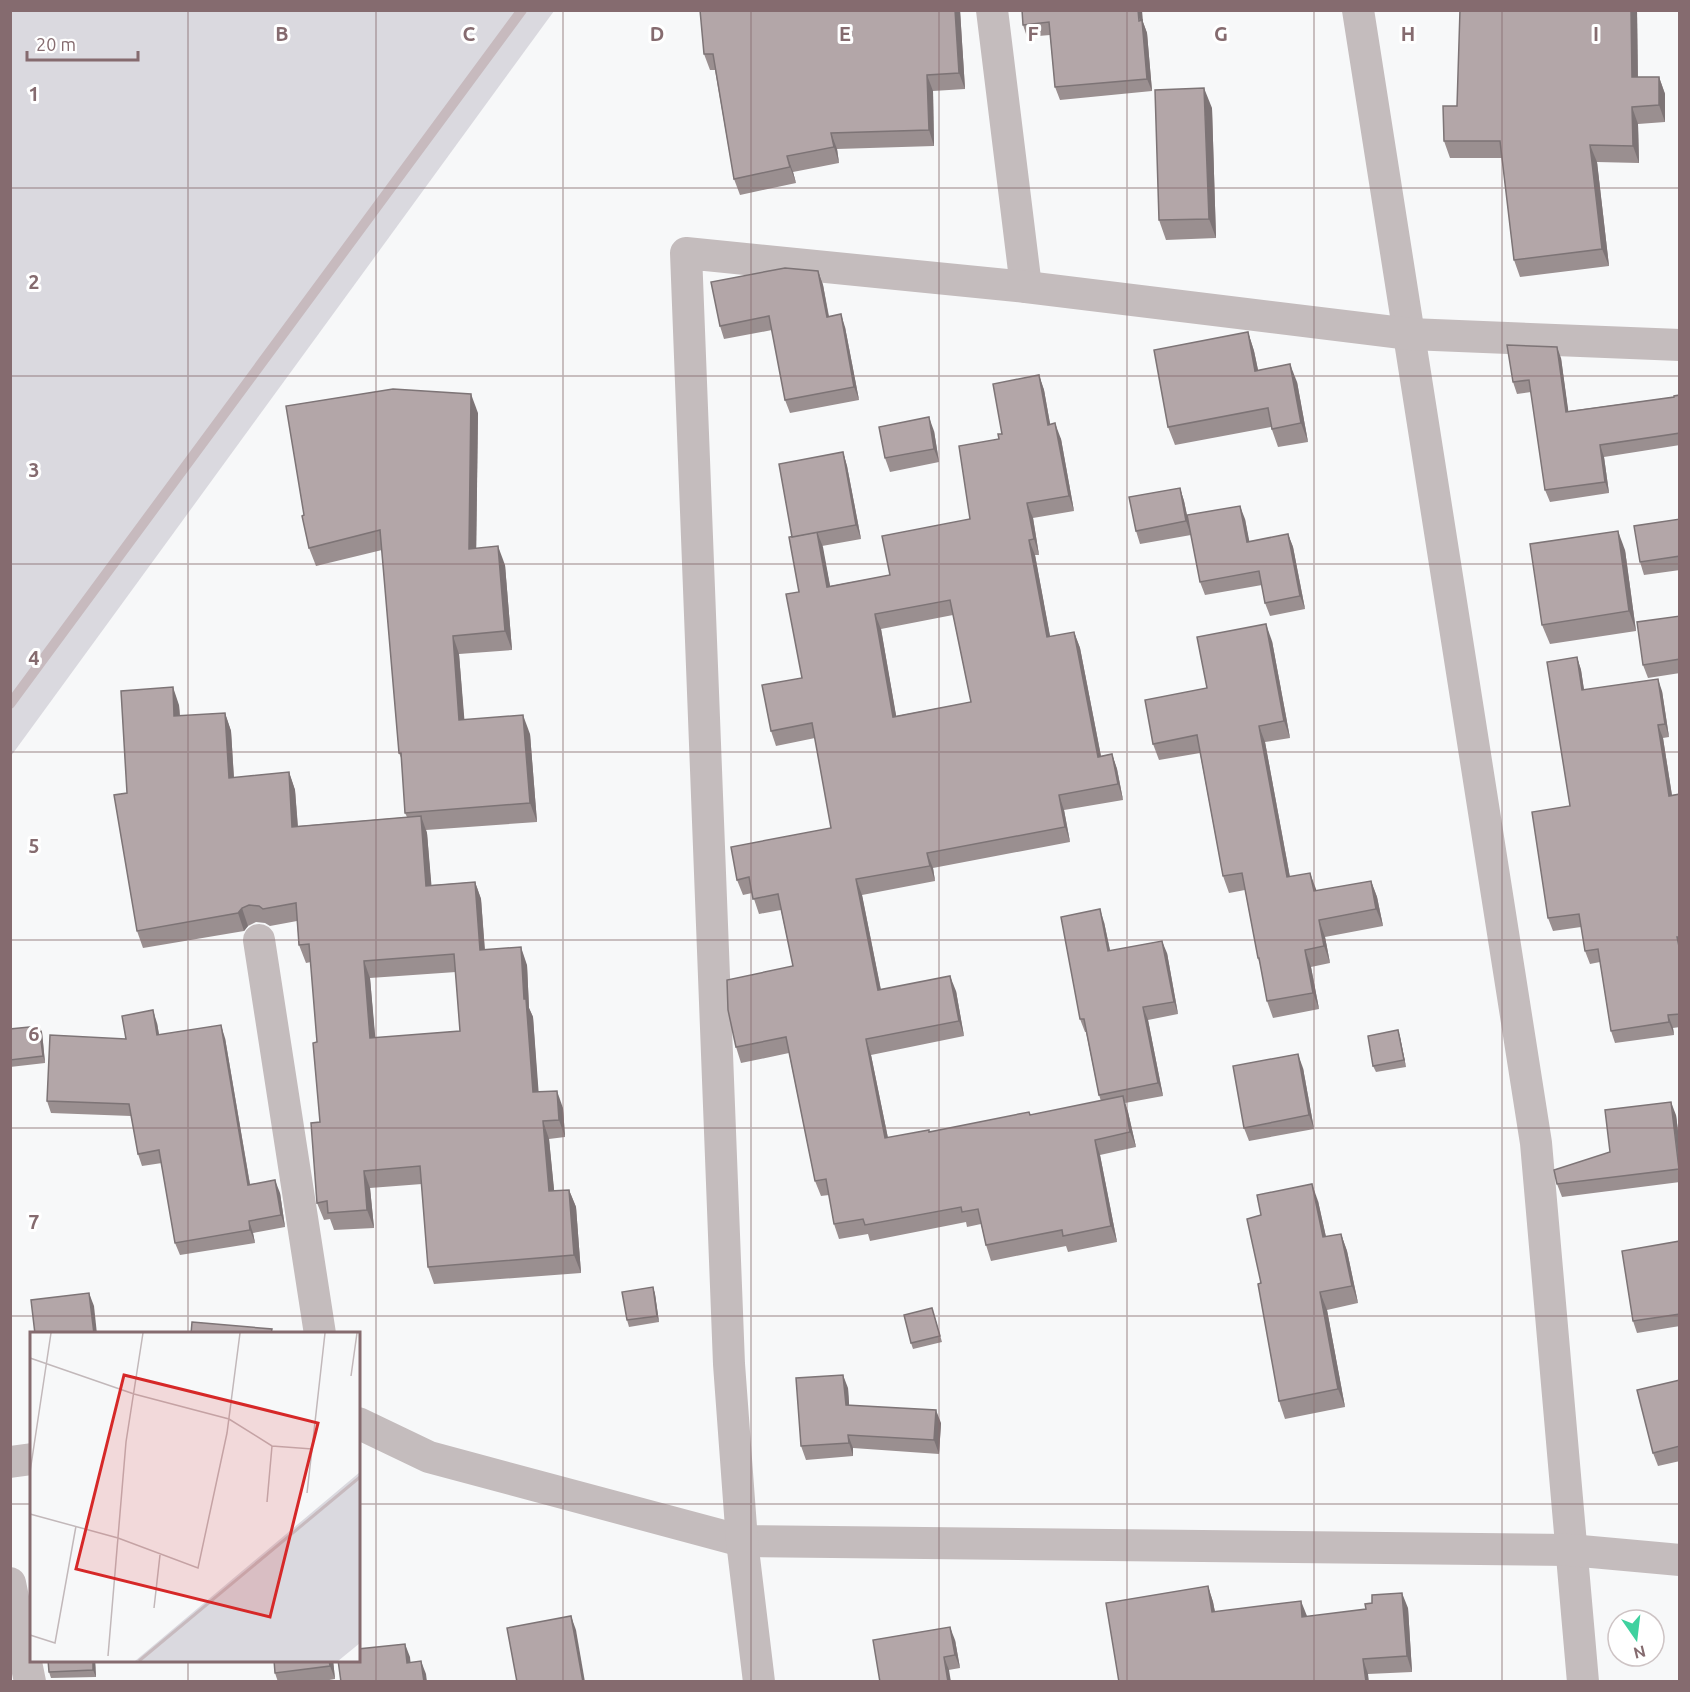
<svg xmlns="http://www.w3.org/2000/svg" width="1690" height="1692" font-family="Ubuntu,sans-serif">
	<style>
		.green { fill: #dad9df }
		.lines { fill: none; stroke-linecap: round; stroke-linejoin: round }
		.stream { stroke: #c7babe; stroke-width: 10 }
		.minor { stroke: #c4bcbd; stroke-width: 32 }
		.wall { fill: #9a8f90; fill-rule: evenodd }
		.shaded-wall { fill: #7d7476 }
		.building { fill: #b3a6a8; stroke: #7d7476; stroke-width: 1.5; fill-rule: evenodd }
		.grid { fill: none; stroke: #856b6f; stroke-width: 1.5; stroke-opacity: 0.55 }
		.inset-river { fill: none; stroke: #c7babe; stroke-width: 3 }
		.inset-road { fill: none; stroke: #c2b8ba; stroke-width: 1.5 }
		.view { fill: #d62828; fill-opacity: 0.15; stroke: #d62828; stroke-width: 3 }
		.inset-edge { fill: none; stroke: #856b6f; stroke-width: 3 }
		.grid-label { font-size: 20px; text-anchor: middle; font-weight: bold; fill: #856b6f; stroke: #fff; stroke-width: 6; stroke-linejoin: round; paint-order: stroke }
	</style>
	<rect width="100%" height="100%" fill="#f7f8f9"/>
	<!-- green -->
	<polygon class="green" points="11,10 554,11 11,756 10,11"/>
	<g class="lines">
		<!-- stream -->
		<polyline class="stream" points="10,704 522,10"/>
		<!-- minor -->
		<g class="minor">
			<polyline points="992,10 1026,287"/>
			<polyline points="1358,10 1536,1143 1583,1682"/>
			<polyline points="259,940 320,1334"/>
			<polyline points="358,1423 429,1457 742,1541 1570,1550 1680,1560"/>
			<polyline points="10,1462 32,1459"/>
			<polyline points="10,1583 30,1682"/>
			<polyline points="759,1682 742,1541 729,1364 686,253 1026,287 1410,334 1680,345"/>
		</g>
	</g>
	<!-- wall -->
	<g class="wall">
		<polygon points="960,10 965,89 933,91 934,146 837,149 839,163 793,172 796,183 740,195 734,179 715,70 710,70 704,54"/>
		<polygon points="1022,10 1143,22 1147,33 1152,91 1060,100 1055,87 1050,35 1027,37 1023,25"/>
		<polygon points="1637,10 1638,77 1659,77 1665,94 1665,122 1638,124 1639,163 1597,162 1609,266 1520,277 1514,260 1502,158 1450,158 1444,141"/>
		<polygon points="1212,108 1216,238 1166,240 1159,220"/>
		<polygon points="818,271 823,285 829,316 845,327 859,400 790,413 785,400 772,330 724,339 720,326"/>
		<polygon points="1248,332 1254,351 1258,370 1297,382 1308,442 1278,447 1271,427 1175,445 1168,427"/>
		<polygon points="1561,358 1568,411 1674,397 1680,395 1680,445 1604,457 1609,493 1550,502 1545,490 1531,392 1517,394 1513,382"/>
		<path d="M1039,375L1044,390L1050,424L1061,439L1074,511L1033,518L1039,555H1035L1050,637L1074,632L1080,648L1101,756L1112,754L1117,769L1123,800L1064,810L1070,842L933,868L935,881L862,895L881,990L956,991L964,1036L871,1055L888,1138L930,1132L1030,1115L1101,1101L1099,1095L1086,1032H1085L1080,1019L1104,922L1110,951L1167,953L1178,1014L1148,1020L1163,1096L1125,1103L1128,1112L1136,1147L1100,1155L1117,1242L1068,1252L1066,1246L991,1261L986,1245L981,1224L967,1227L966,1222L870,1241L868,1234L839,1239L834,1224L829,1195L821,1196L815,1181L789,1053L741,1063L736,1047L793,966L781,910L759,914L752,893L743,895L737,880L831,828L815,738L776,746L771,731L802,678L799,592L792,537L843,452L847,466L861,539L822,546L830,586L890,575L970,519L1002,434ZM953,615L971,702L896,716L881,629Z"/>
		<path d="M478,413L476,548L505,565L512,650L459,654L464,720L530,734L537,822L426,830L427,833L431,885L475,882L481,899L485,950L527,965L529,1008L533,1017L538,1092L563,1108L565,1137L549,1139L554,1191L569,1190L576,1207L581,1273L434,1284L428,1267L422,1184L370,1188L374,1228L334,1230L330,1219L324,1220L317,1203L320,1122L317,1042L311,962L306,963L299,945L297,921L270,926L265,923L256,922L248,926L244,931L143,948L137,931L127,793L179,705L180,716L225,713L231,731L234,778L289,772L295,790L298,826L407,817L405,813L402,760L399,753L382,550L316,566L309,548L304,515ZM456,972L460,1031L375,1038L370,978Z"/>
		<polygon points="934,431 939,462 890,472 885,458"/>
		<polygon points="1180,488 1184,501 1187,515 1245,519 1249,542 1288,534 1293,547 1305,609 1270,616 1265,603 1262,585 1205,595 1200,582 1191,535 1140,544 1136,531"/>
		<polygon points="1680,519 1680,570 1644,575 1640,562"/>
		<polygon points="1625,550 1636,631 1550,644 1542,625"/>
		<polygon points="1680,616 1680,673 1648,678 1643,665"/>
		<polygon points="1272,641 1290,738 1265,742 1290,877 1317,891 1371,881 1377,897 1383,926 1325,937 1330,963 1311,967 1319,1009 1273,1018 1267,1001 1261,967 1258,958 1245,890 1229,893 1223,876 1200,753 1159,760 1153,744 1207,688"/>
		<polygon points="1577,657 1581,670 1584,690 1662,691 1669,737 1663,738 1672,795 1680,794 1680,1027 1673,1028 1674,1035 1615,1043 1611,1031 1600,962 1590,964 1585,951 1581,927 1553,931 1548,918 1570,806"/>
		<polygon points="157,1023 159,1034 225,1038 250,1184 280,1193 285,1227 253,1233 255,1243 180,1255 175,1243 162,1163 142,1166 138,1154 131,1116 51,1113 47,1101 126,1039"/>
		<polygon points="39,1026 42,1032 45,1063 10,1067 10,1029"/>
		<polygon points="1398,1030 1400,1037 1406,1067 1376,1072 1373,1066"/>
		<polygon points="1303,1068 1314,1129 1249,1141 1244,1128"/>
		<polygon points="1676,1115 1680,1147 1680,1182 1562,1197 1557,1184 1610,1152"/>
		<polygon points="1318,1201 1326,1237 1341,1234 1347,1251 1358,1303 1327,1310 1345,1407 1285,1419 1279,1401 1261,1283"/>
		<polygon points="1680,1241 1680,1326 1637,1333 1633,1321"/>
		<polygon points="653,1287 655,1294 659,1322 629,1327 627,1320"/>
		<polygon points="934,1314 942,1342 913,1349 911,1343"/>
		<polygon points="1680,1380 1680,1461 1658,1466 1653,1453"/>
		<polygon points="848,1388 849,1405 941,1423 939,1454 853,1448 853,1456 806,1460 801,1446"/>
		<polygon points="1208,1586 1213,1602 1215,1612 1307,1617 1408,1608 1412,1672 1368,1674 1119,1682"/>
		<polygon points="955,1640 960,1668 880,1682"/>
		<polygon points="48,1660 95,1660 96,1677 51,1678 49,1672"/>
		<polygon points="333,1660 335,1679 318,1682 278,1682 275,1673"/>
	</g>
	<!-- shaded-wall -->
	<g class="shaded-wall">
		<polygon points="955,10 960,10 965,89 959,73"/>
		<polygon points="1138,10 1142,10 1143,22 1147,33 1152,91 1147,79"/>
		<polygon points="1631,10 1637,10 1638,94 1632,77"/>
		<polygon points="927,75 933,91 934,146 929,130"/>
		<polygon points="1659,77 1665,94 1665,122 1659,105"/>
		<polygon points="1204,88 1212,108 1216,238 1209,219"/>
		<polygon points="1632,107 1638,124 1639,163 1633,146"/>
		<polygon points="831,133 837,149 839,163 834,147"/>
		<polygon points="1590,145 1597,162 1609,266 1602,249"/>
		<polygon points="787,156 793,172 796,183 790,167"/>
		<polygon points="818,271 823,285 831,330 827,317"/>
		<polygon points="841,314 845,327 859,400 854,387"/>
		<polygon points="1248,332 1254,351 1262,389 1255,371"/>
		<polygon points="1557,347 1561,358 1570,423 1566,412"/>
		<polygon points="1290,364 1297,382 1308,442 1301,423"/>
		<polygon points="1039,375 1044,390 1053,440 1048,425"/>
		<polygon points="471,394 478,413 476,567 469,549"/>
		<polygon points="929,417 934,431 939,462 934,449"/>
		<polygon points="1055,423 1061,439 1074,511 1069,496"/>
		<polygon points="1600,445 1604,457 1609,493 1605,482"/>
		<polygon points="843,452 847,466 861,539 856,525"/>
		<polygon points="1180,488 1184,501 1191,535 1186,521"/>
		<polygon points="1027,503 1033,518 1039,555 1034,539"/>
		<polygon points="1240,506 1245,519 1252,555 1247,542"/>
		<polygon points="1618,531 1625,550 1636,631 1629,611"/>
		<polygon points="817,532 823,547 833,602 827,587"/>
		<polygon points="1288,534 1293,547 1305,609 1300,596"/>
		<polygon points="1029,540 1035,555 1053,652 1047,637"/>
		<polygon points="498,546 505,565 512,650 505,631"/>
		<polygon points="875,614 881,629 899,732 893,717"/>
		<polygon points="1266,624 1272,641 1290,738 1284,721"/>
		<polygon points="1074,632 1080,648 1104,772 1098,757"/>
		<polygon points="453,636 459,654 466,739 459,720"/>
		<polygon points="1577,657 1581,670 1586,703 1582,690"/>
		<polygon points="1658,679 1662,691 1669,737 1665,724"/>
		<polygon points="173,687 179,705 181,734 174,716"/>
		<polygon points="225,713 231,731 235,796 229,778"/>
		<polygon points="523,715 530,734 537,822 530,803"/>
		<polygon points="1658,725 1663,738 1674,809 1669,796"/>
		<polygon points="1259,726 1265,742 1293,894 1287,877"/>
		<polygon points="1112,754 1117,769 1123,800 1118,784"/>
		<polygon points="289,772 295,790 299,845 292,827"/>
		<polygon points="1059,795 1064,810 1070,842 1065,827"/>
		<polygon points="421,816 427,833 433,903 426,886"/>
		<polygon points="927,853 933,868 935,881 930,866"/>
		<polygon points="1310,873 1316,889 1320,908 1314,891"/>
		<polygon points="856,879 862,895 884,1006 878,990"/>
		<polygon points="1371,881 1377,897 1383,926 1376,909"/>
		<polygon points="475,882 481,899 486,968 480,950"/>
		<polygon points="242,908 248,926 244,931 238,913"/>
		<polygon points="1100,909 1104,922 1113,964 1108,951"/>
		<polygon points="1319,920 1325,937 1330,963 1324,946"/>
		<polygon points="1162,941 1167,953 1178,1014 1174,1002"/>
		<polygon points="521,947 527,965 529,1008 533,1017 540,1110 533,1092 524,999"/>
		<polygon points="1305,950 1311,967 1319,1009 1313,993"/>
		<polygon points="364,961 370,978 377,1056 370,1038"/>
		<polygon points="950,976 956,991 964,1036 959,1021"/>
		<polygon points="1143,1007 1148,1020 1163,1096 1158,1083"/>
		<polygon points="153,1010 157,1023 161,1047 157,1035"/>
		<polygon points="1668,1015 1673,1028 1674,1035 1669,1022"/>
		<polygon points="221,1025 225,1038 252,1197 248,1185"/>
		<polygon points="39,1026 42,1032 45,1063 43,1056"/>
		<polygon points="1398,1030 1400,1037 1406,1067 1404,1060"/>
		<polygon points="866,1039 871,1055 891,1153 885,1138"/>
		<polygon points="1298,1054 1303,1068 1314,1129 1309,1115"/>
		<polygon points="557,1091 563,1108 565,1137 559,1120"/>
		<polygon points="1123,1096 1128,1112 1136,1147 1130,1132"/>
		<polygon points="1671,1102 1676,1115 1680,1147 1680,1171"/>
		<polygon points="543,1121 549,1139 556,1209 549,1191"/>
		<polygon points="1095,1140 1100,1155 1117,1242 1111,1226"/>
		<polygon points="364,1171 370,1188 374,1228 367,1210"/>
		<polygon points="275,1180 280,1193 285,1227 281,1215"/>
		<polygon points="1312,1184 1318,1201 1330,1255 1323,1237"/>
		<polygon points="569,1190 576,1207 581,1273 574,1255"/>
		<polygon points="249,1221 253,1233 255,1243 250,1230"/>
		<polygon points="1341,1234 1347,1251 1358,1303 1352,1286"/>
		<polygon points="653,1287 655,1294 659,1322 657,1316"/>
		<polygon points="1320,1292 1327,1310 1345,1407 1338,1389"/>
		<polygon points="89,1293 94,1306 97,1334 94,1334"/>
		<polygon points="843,1375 848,1388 850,1418 846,1405"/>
		<polygon points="936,1410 941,1423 939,1454 934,1440"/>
		<polygon points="848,1435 853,1448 853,1456 849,1443"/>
		<polygon points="1208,1586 1213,1602 1218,1628 1212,1612"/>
		<polygon points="1402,1593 1408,1608 1412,1672 1407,1656"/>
		<polygon points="1301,1601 1307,1616 1302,1617"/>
		<polygon points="571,1616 576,1630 585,1682 583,1682"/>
		<polygon points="950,1627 955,1640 960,1668 955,1655"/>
		<polygon points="405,1644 410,1657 412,1676 407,1663"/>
		<polygon points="944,1657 949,1670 951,1682 948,1682"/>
		<polygon points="1363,1659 1368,1674 1369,1682 1366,1682"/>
		<polygon points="93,1660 95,1660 96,1677 93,1670"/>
		<polygon points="329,1660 333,1660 335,1679 330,1666"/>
		<polygon points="421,1661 426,1674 427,1682 424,1682"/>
	</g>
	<!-- building -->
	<g class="building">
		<polygon points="700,10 955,10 959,73 927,75 929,130 831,133 834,147 787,156 790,167 734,179 713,54 704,54"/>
		<polygon points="1022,10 1138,10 1139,21 1142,20 1147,79 1055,87 1049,22 1023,25"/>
		<polygon points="1460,10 1631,10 1632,77 1659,77 1659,105 1632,107 1633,146 1590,145 1602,249 1514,260 1500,141 1444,141 1443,106 1457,106"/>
		<polygon points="1204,88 1209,219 1159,220 1155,90"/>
		<polygon points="785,268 818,271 827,317 841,314 854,387 785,400 769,316 720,326 711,282"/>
		<polygon points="1248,332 1255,371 1290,364 1301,423 1272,429 1268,408 1168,427 1154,350"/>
		<polygon points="1507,345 1557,347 1566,412 1674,397 1674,396 1680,395 1680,433 1600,445 1605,482 1545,490 1529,380 1513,382"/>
		<path d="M1039,375L1048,425L1055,423L1069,496L1027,503L1034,539L1029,540L1047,637L1074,632L1098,757L1112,754L1118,784L1059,795L1065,827L927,853L930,866L856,879L878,990L950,976L959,1021L866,1039L885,1138L929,1130V1132L1029,1112L1030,1115L1123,1096L1130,1132L1095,1140L1111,1226L1063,1236L1062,1230L986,1245L978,1209L962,1212L961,1207L865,1225L863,1219L834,1224L826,1179L815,1181L786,1037L736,1047L728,1010L727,980L793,966L778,894L753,899L749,877L737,880L731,847L831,828L812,723L771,731L762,685L802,678L786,594L799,592L789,537L817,532L827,587L890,575L882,536L970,519L959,446L999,439L998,434H1002L993,384ZM950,600L971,702L893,717L875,614Z"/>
		<polygon points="393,389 471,394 469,549 498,546 505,631 453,636 459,720 523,715 530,803 405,813 401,753 399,753 380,530 309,548 302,516 304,515 286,406"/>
		<polygon points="929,417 934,449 885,458 879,427"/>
		<polygon points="843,452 856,525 792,537 779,464"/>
		<polygon points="1180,488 1186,521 1136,531 1129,497"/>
		<polygon points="1240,506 1247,542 1288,534 1300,596 1265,603 1259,571 1200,582 1187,515"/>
		<polygon points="1680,519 1680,556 1640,562 1634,526"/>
		<polygon points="1618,531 1629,611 1542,625 1530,544"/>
		<polygon points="1680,616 1680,659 1643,665 1637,622"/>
		<polygon points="1266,624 1284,721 1259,726 1287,877 1310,873 1314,891 1371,881 1376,909 1319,920 1324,946 1305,950 1313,993 1267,1001 1259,958 1258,958 1242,873 1223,876 1197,735 1153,744 1145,700 1207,688 1197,637"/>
		<polygon points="1577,657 1582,690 1658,679 1665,724 1658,725 1669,796 1680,794 1680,937 1677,937 1680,951 1680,1014 1668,1015 1669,1022 1611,1031 1598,949 1585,951 1579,914 1548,918 1532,812 1570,806 1547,662"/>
		<path d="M173,687L174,716L225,713L229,778L289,772L292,827L421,816L426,886L475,882L480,950L521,947L524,999H526L533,1092L557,1091L559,1120L543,1121L549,1191L569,1190L574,1255L428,1267L420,1166L364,1171L367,1210L328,1213L327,1201L317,1203L311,1123L320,1122L313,1043L317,1042L309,944L299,945L296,903L263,909L259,906L249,905L242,908L238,913L137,931L114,795L127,793L121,691ZM454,954L460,1031L370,1038L364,961Z"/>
		<polygon points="1100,909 1108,951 1162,941 1174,1002 1143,1007 1158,1083 1099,1095 1084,1019 1080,1019 1061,917"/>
		<polygon points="153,1010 157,1035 221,1025 248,1185 275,1180 281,1215 249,1221 250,1230 175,1243 159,1150 138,1154 129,1104 47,1101 50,1035 126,1039 122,1016"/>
		<polygon points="39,1026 43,1056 10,1060 10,1029"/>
		<polygon points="1398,1030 1404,1060 1373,1066 1368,1036"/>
		<polygon points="1298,1054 1309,1115 1244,1128 1233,1066"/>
		<polygon points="1671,1102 1679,1169 1557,1184 1554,1170 1610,1152 1605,1110"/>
		<polygon points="1312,1184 1323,1237 1341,1234 1352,1286 1320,1292 1338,1389 1279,1401 1258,1284 1261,1283 1247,1219 1261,1215 1257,1195"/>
		<polygon points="1680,1241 1680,1314 1633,1321 1622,1251"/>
		<polygon points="653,1287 657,1316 627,1320 622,1292"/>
		<polygon points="89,1293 94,1334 35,1334 31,1300"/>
		<polygon points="932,1308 940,1336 911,1343 904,1315"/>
		<polygon points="192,1322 272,1329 271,1334 191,1334"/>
		<polygon points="843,1375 846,1405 936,1410 934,1440 848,1435 849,1443 801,1446 796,1378"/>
		<polygon points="1680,1380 1680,1446 1653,1453 1637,1390"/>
		<polygon points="1208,1586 1212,1612 1301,1601 1302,1617 1366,1609 1365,1604 1372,1603 1372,1595 1402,1593 1407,1656 1363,1659 1366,1682 1119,1682 1106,1603"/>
		<polygon points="571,1616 583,1682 517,1682 507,1628"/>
		<polygon points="950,1627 955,1655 944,1657 948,1682 880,1682 873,1640"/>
		<polygon points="405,1644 407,1663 421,1661 424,1682 341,1682 338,1660 358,1660 358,1649"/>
		<polygon points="48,1660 93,1660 93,1670 49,1672"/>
		<polygon points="274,1660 329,1660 330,1666 275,1673"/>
	</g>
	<!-- grid -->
	<path class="grid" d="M188,10V1334M376,10V1682M563,10V1682M751,10V1682M939,10V1682M1127,10V1682M1314,10V1682M1502,10V1682M10,188H1680M10,376H1680M10,564H1680M10,752H1680M10,940H1680M10,1128H1680M10,1316H1680M10,1504H32M358,1504H1680M188,1660V1682"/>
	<!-- overview -->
	<g transform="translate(30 1332)">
		<rect width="330" height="330" fill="#f7f8f9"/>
		<path d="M330,140V311L308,329H105Z" fill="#dad9df"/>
		<path class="inset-river" d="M109,329L330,145"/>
		<path class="inset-road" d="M0,26L104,62L199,87L242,114L282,117L295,1M321,44L327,1M0,140L21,1M277,161L282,117M237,170L242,114M0,182L88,206L168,236L197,101L210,1M124,276L130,223M0,303L25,311L46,194M78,324L96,110L113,1"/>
		<path class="view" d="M94,43L288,91L240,285L46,237Z"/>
		<rect width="330" height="330" class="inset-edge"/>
	</g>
	<g class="grid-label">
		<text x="282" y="41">B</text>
		<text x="469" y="41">C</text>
		<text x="657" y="41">D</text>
		<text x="845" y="41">E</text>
		<text x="1033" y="41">F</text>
		<text x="1221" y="41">G</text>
		<text x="1408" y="41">H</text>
		<text x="1596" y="41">I</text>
		<text x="34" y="101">1</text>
		<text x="34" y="289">2</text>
		<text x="34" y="477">3</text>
		<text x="34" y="665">4</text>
		<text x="34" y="853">5</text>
		<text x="34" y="1041">6</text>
		<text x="34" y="1229">7</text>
	</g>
	<!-- border -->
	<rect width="1690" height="1692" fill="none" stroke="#856b6f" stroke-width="24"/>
	<!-- north arrow -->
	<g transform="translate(1636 1638) rotate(166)"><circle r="28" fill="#ffffff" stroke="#cec4c5" stroke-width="1.5"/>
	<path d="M0-4.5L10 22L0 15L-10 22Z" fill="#3fd19f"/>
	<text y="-9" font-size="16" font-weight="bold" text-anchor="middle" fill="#856b6f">N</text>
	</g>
	<!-- scale -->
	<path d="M27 51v9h111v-9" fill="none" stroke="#856b6f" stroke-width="3"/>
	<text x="36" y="51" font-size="18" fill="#856b6f" stroke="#ffffff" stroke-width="4.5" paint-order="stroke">20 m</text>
</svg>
